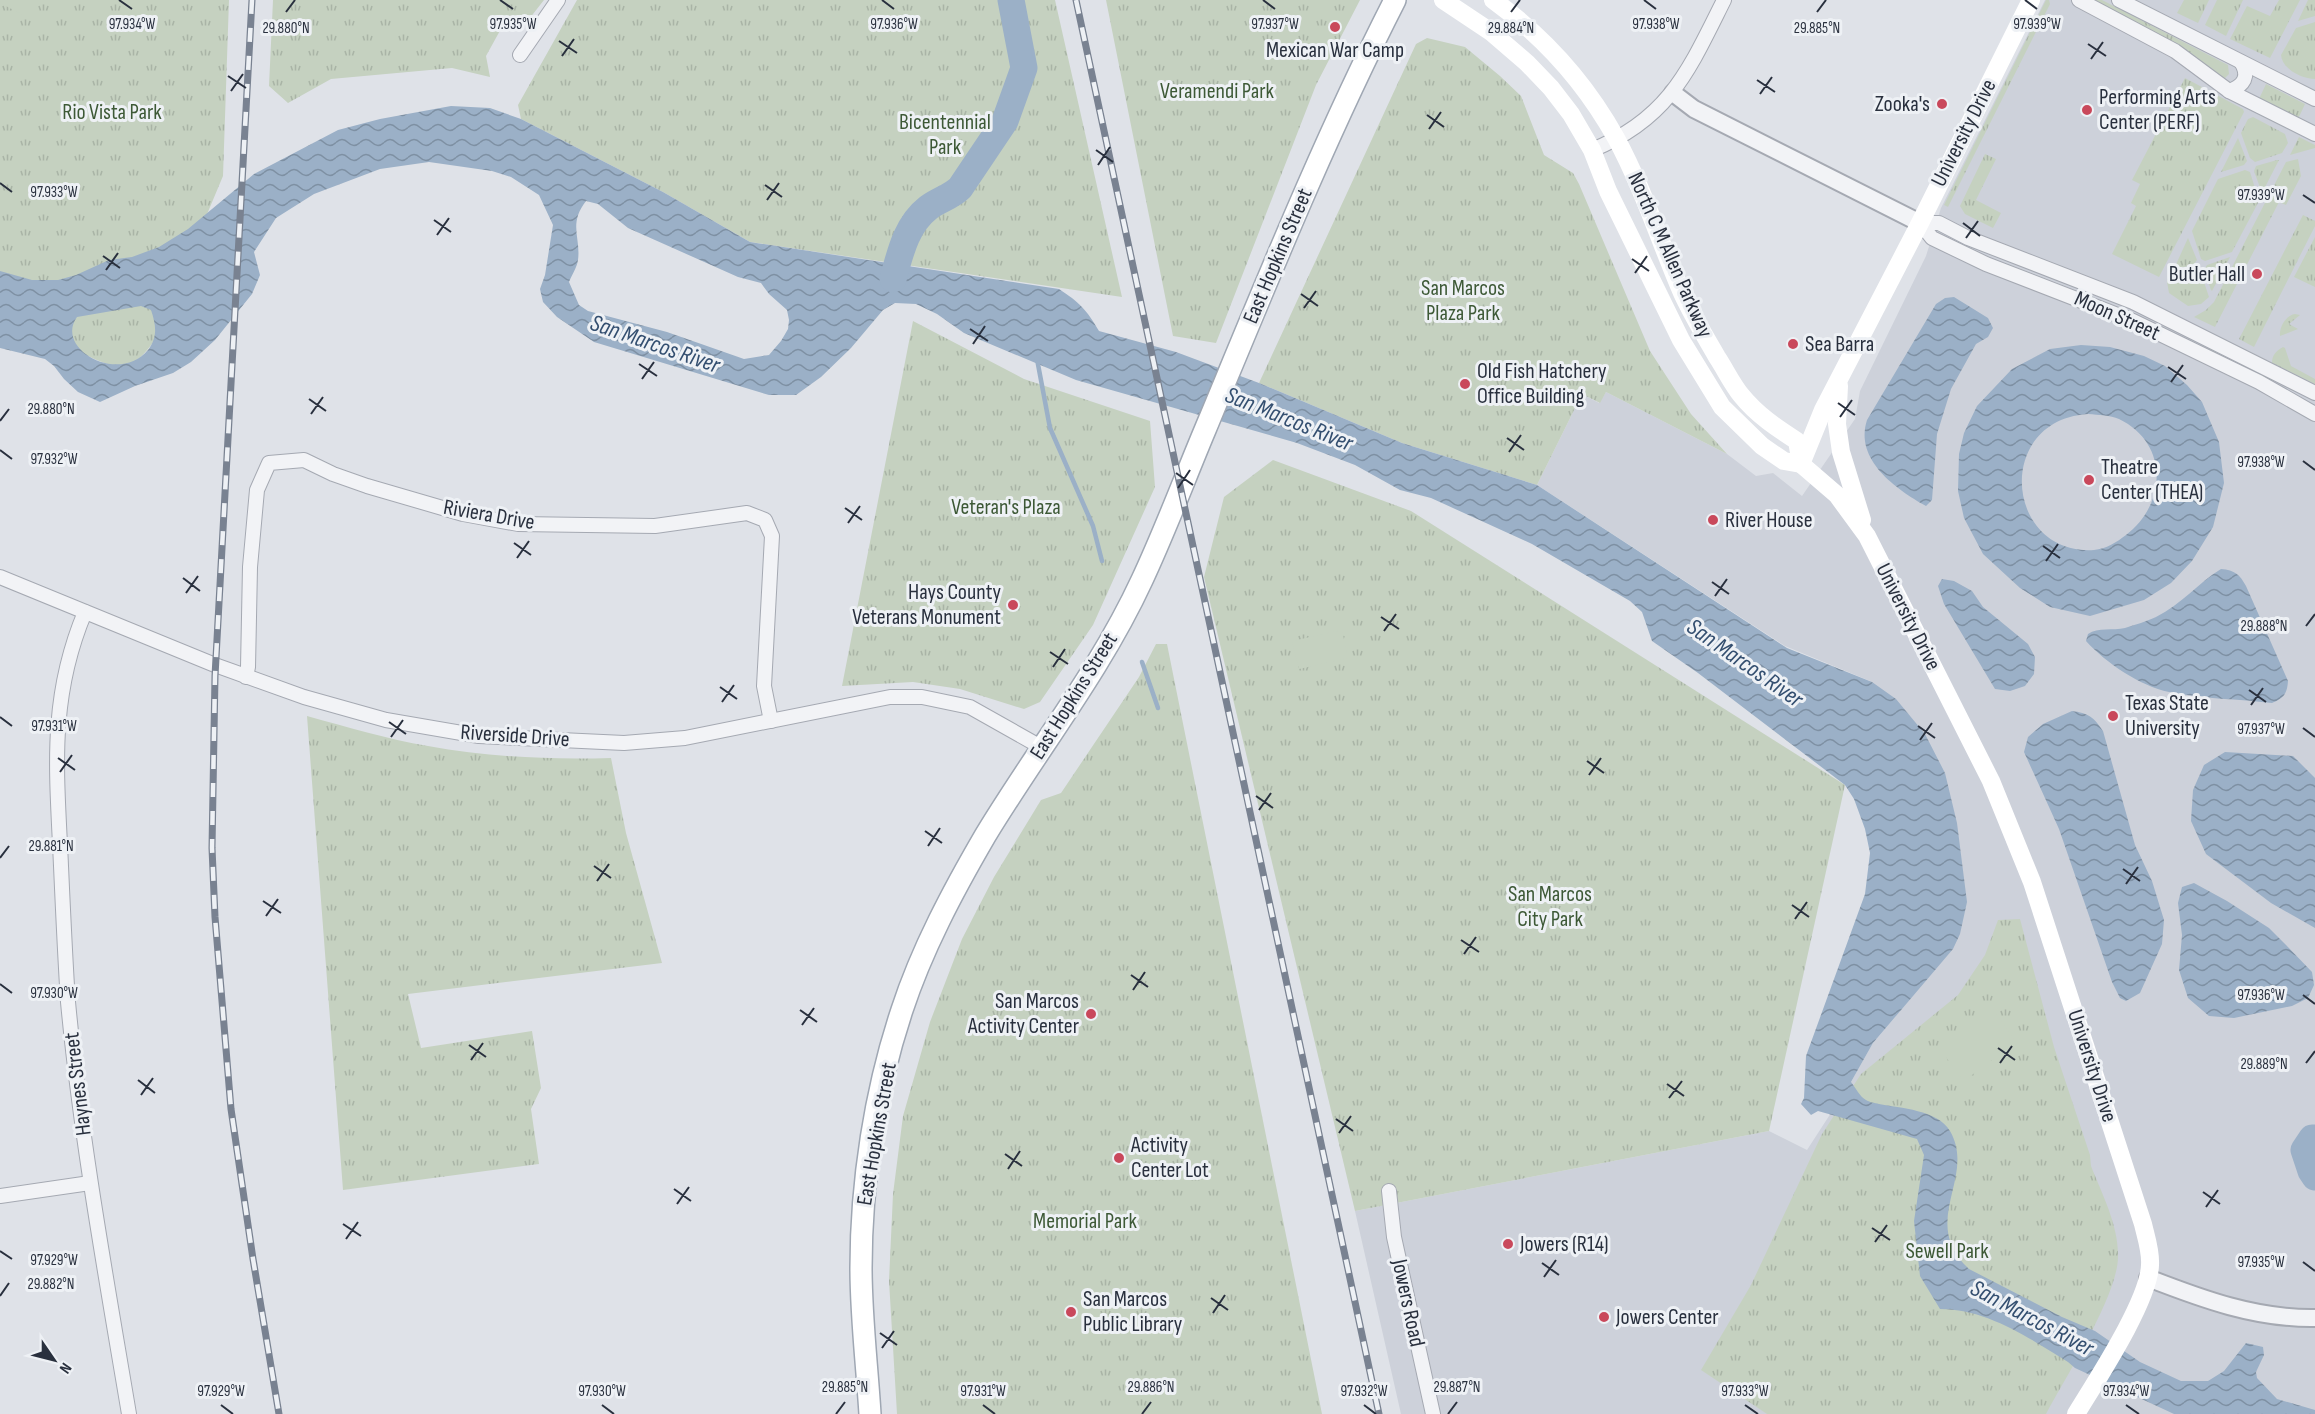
<svg xmlns="http://www.w3.org/2000/svg" width="2315" height="1414" font-family="'Sofia Sans Condensed',sans-serif">
	<style>
		.built { fill: #cdd1da }
		.grass { fill: url(#grass-tufts) }
		.pitch { fill: #c5d1c0 }
		.water { fill: url(#water-waves); fill-rule: evenodd }
		.lines { fill: none; stroke-linecap: round; stroke-linejoin: round }
		.stream { stroke: #9bb0c7; stroke-width: 4.5 }
		.river { stroke: #9bb0c7; stroke-width: 27 }
		.minor-casing { stroke: #a5a9b2; stroke-width: 16 }
		.tertiary-casing { stroke: #a5a9b2; stroke-width: 20 }
		.primary-casing { stroke: #9fa7b3; stroke-width: 24 }
		.minor { stroke: #f2f3f6; stroke-width: 14 }
		.tertiary { stroke: #f2f3f6; stroke-width: 16 }
		.secondary { stroke: #fff; stroke-width: 18 }
		.primary { stroke: #fff; stroke-width: 21 }
		.rail-casing { stroke: #798291; stroke-width: 7 }
		.rail { stroke: #eef1f5; stroke-width: 4.5; stroke-dasharray: 14; stroke-linecap: butt }
		.ticks { fill: none; stroke: #29303e; stroke-width: 2 }
		.poi-dot { fill: #c9485b; stroke: #eef1f5; stroke-width: 2 }
		.labels { text-anchor: middle; dominant-baseline: central; stroke-width: 6; stroke-linejoin: round; paint-order: stroke }
		.poi-label { font-size: 22px; fill: #29303e; stroke: #eef1f5; text-anchor: start }
		.park-label { font-size: 22px; fill: #3d5936; stroke: #eef1f5 }
		.street-label { font-size: 22px; fill: #29303e; stroke: #eef1f5 }
		.water-label { font-size: 24px; font-style: italic; fill: #344f70; stroke: #eef1f5 }
		.ticks-label { font-size: 15px; text-anchor: middle; fill: #29303e; stroke: #eef1f5; stroke-width: 6; stroke-linejoin: round; paint-order: stroke }
	</style>
	<defs>
		<pattern id="grass-tufts" width="24" height="20" patternUnits="userSpaceOnUse" patternTransform="scale(1.5)"><rect width="24" height="20" fill="#c5d1c0"/><path d="M3 7l-1-3M5 7V3M7 7l1-3M15 17l-1-3M17 17v-4M19 17l1-3" fill="none" stroke="#a9b4a6"/></pattern>
		<pattern id="water-waves" width="16" height="10" patternUnits="userSpaceOnUse" patternTransform="scale(1.5)"><rect width="16" height="10" fill="#9bb0c7"/><path d="M0 5q4-4 8 0t8 0" fill="none" stroke="#7e90a3"/></pattern>
	</defs>
	<rect width="100%" height="100%" fill="#dfe2e8"/>
	<!-- built -->
	<polygon class="built" points="2045,0 2315,0 2315,1414 1401,1414 1355,1211 1769,1131 1807,1150 1851,1082 1873,1043 1896,1016 1870,681 1785,646 1537,485 1582,394 1599,403 1606,392 1727,454 1756,476 1773,473 1802,496 1855,419 1860,391 1926,256 1941,208"/>
	<!-- grass -->
	<g class="grass">
		<path d="M0,0H229L223,176L154,341C146,352 137,364 122,366C97,369 24,317 0,302Z"/>
		<polygon points="273,0 544,0 526,23 502,27 486,56 490,77 452,68 331,79 288,103 269,86"/>
		<polygon points="577,0 1055,0 1122,297 750,242 663,192 521,119 518,105"/>
		<polygon points="1106,0 1360,0 1316,85 1216,343 1173,336"/>
		<polygon points="2046,0 2049,0 2050,4 1948,207 1944,205"/>
		<polygon points="2093,0 2102,0 2224,63 2228,65 2229,74 2224,79 2217,76 2177,44"/>
		<polygon points="2184,0 2209,0 2198,23 2177,13"/>
		<polygon points="2217,0 2243,0 2226,36 2205,25"/>
		<polygon points="2279,0 2300,0 2270,58 2230,39 2247,6 2270,16"/>
		<polygon points="2308,0 2315,0 2315,16 2298,21"/>
		<path d="M2315,22V79C2302,79 2282,69 2281,55L2296,28Z"/>
		<polygon points="1427,38 1465,47 1500,76 1521,96 1544,155 1573,173 1579,184 1650,351 1691,414 1727,454 1606,392 1600,403 1582,394 1537,485 1402,443 1259,383 1416,44"/>
		<polygon points="2185,78 2243,109 2244,112 2159,277 2112,254 2136,206 2131,203 2140,184 2132,180"/>
		<polygon points="2266,84 2305,104 2298,119 2259,99"/>
		<polygon points="2253,117 2285,134 2288,143 2282,153 2255,162 2250,158 2241,133 2248,119"/>
		<polygon points="2299,137 2315,145 2315,148 2290,155"/>
		<polygon points="2238,138 2247,161 2244,165 2221,172"/>
		<polygon points="1985,154 1996,159 1976,200 2001,213 1993,228 1965,214 1960,206"/>
		<polygon points="2298,159 2301,176 2286,205 2279,202 2215,327 2194,317 2206,310 2214,302 2286,162"/>
		<polygon points="2277,160 2279,160 2262,193 2254,171 2256,166"/>
		<polygon points="2245,170 2250,172 2259,201 2232,252 2205,261 2201,259 2192,231 2218,179"/>
		<polygon points="2303,215 2315,221 2315,226 2254,347 2239,339"/>
		<polygon points="2315,237 2315,287 2294,277"/>
		<polygon points="2188,238 2197,260 2194,264 2173,271"/>
		<polygon points="2230,257 2212,291 2211,290 2204,270 2207,265"/>
		<polygon points="2196,268 2200,270 2209,297 2201,304 2188,306 2169,293 2167,282 2168,277"/>
		<path d="M2295,314L2300,315L2289,324L2298,329L2280,336C2279,327 2286,315 2295,314Z"/>
		<polygon points="913,321 1024,379 1150,421 1155,487 1093,625 1040,702 1024,709 960,689 913,682 842,686"/>
		<path d="M2283,347L2285,348L2291,366L2315,379V384L2272,363C2272,355 2276,351 2283,347Z"/>
		<polygon points="1273,460 1411,511 1845,785 1769,1131 1355,1211 1204,577 1224,497"/>
		<polygon points="1156,644 1167,644 1322,1414 897,1414 889,1281 893,1194 903,1116 930,1022 962,939 994,877 1041,800 1061,793 1139,677"/>
		<path d="M307,716C347,727 387,739 428,746C488,757 550,760 611,758L626,833L662,963L408,994L421,1048L532,1031L541,1088L531,1109L539,1164L343,1190Z"/>
		<path d="M2020,919L2054,1047L2090,1155L2091,1166C2102,1194 2119,1226 2118,1257C2118,1295 2065,1378 2046,1414H1767L1701,1370L1751,1285L1822,1134L1861,1074L1958,995L1985,955L1998,920Z"/>
	</g>
	<!-- pitch -->
	<g class="pitch">
		<polygon points="0,0 33,0 25,16 0,3"/>
		<polygon points="1342,630 1348,658 1299,669 1292,641"/>
		<polygon points="1990,1005 2016,1042 1964,1081 1938,1047"/>
	</g>
	<!-- water -->
	<g class="water">
		<path d="M451,106L490,108L521,119L663,192L750,242L1059,289C1079,302 1087,310 1099,331L1176,352L1259,383L1402,443L1537,485L1787,648L1872,682L1896,699L1925,734L1945,773L1957,823L1967,902L1960,934L1953,949L1873,1043L1851,1082C1855,1087 1860,1097 1866,1100C1869,1102 1875,1103 1879,1104C1900,1108 1938,1110 1950,1131C1977,1178 1918,1222 1969,1269L2062,1317L2095,1331L2140,1362L2181,1381H2208L2224,1371L2246,1343L2263,1347L2264,1355L2256,1372L2257,1378L2277,1399L2315,1410V1414H2174L2075,1368L2068,1362C2029,1338 1987,1309 1940,1309L1920,1276L1914,1221L1924,1155L1917,1139L1818,1111L1811,1115L1801,1104L1804,1098L1806,1056L1865,894L1870,853L1865,829L1854,799L1845,785L1698,673L1652,641L1642,612L1630,601L1532,544L1431,498L1400,490L1355,465L1297,443L1076,380L964,333L937,314L916,304L895,303L883,310L851,348L821,377L796,395H769L594,342L557,317L543,302L540,289L545,275L553,225L539,195L511,177L492,171L429,162L380,169L314,194L276,218L254,252L260,275L252,294L215,340L191,362L173,373L135,386L100,402L78,392L64,379L54,366L45,359L0,348V271L32,280H58L76,275L109,260L132,257L159,247L188,229L254,174L338,130L380,119ZM586,201L598,204L628,228L738,277L761,283L769,294L787,310L789,320L788,329L781,341L769,355L744,359L667,332L588,311L579,305L569,282C572,275 577,267 578,260C581,238 568,224 586,201ZM141,306L151,310C156,325 158,337 148,350C119,385 54,349 77,317Z"/>
		<path d="M1954,297L1988,318L1993,328L1988,337L1976,344L1951,389L1937,434L1932,500L1926,506C1896,489 1854,460 1867,420L1936,304L1945,298Z"/>
		<path d="M2081,345L2110,347L2144,356L2165,366L2187,385L2202,402L2219,442L2224,483L2213,527L2192,561L2171,583L2144,600L2090,616L2050,607L2020,588L1983,554L1964,518L1958,491L1959,454L1964,433L1977,406L2012,369L2050,349ZM2088,414C2099,415 2110,415 2119,419C2169,443 2167,504 2126,535C2117,542 2106,549 2094,550C2005,556 1993,420 2088,414Z"/>
		<path d="M2221,569C2235,570 2240,575 2246,586L2288,681C2287,694 2284,698 2272,703C2238,699 2203,699 2169,692C2140,686 2106,663 2086,641L2088,634C2098,627 2113,631 2125,628C2135,625 2147,621 2156,617C2182,604 2198,583 2221,569Z"/>
		<polygon points="1942,579 1954,581 1972,591 1983,607 2028,644 2035,657 2034,674 2025,686 2010,691 1995,689 1944,604 1938,586"/>
		<path d="M2072,711C2088,713 2094,717 2103,731L2135,845L2152,881L2164,920L2162,944L2140,993L2126,1001L2120,998L2112,982L2059,829L2024,752L2028,737L2043,724Z"/>
		<polygon points="2225,752 2293,756 2315,778 2315,928 2271,903 2206,854 2191,821 2193,790 2204,765"/>
		<polygon points="2194,883 2227,901 2269,928 2286,945 2312,972 2314,985 2308,998 2292,1006 2234,1018 2209,1016 2188,998 2179,970 2182,935 2178,903 2182,887"/>
	</g>
	<g class="lines">
		<!-- stream -->
		<g class="stream">
			<polyline points="1037,359 1050,428 1093,526 1102,561"/>
			<polyline points="1142,662 1158,708"/>
		</g>
		<!-- river -->
		<g class="river">
			<path d="M893,279C900,254 906,225 928,208C938,200 951,197 960,188L1005,121L1024,68L1011,0"/>
			<polyline points="2315,1138 2312,1138 2304,1150 2311,1171 2315,1177"/>
		</g>
		<!-- minor casing -->
		<g class="minor-casing">
			<g id="minor">
				<polyline points="2079,0 2175,51 2229,91 2315,134"/>
				<polyline points="2119,0 2315,99"/>
				<polyline points="520,55 558,0"/>
				<path d="M2229,91C2244,86 2250,76 2241,62"/>
				<path d="M1592,150C1669,119 1689,70 1724,0"/>
				<polyline points="1920,223 1932,238 1986,264 2133,321 2259,382 2315,414"/>
				<polyline points="1920,223 1939,223 1968,238 2133,302 2315,393"/>
				<polyline points="0,577 215,665 304,697 386,720 479,736 624,743 685,738 890,697 922,697 970,707 1041,747"/>
				<path d="M85,612C48,700 57,773 61,866C63,911 65,956 68,1002C81,1140 106,1277 129,1414"/>
				<polyline points="246,677 248,667 250,567 257,490 269,463 304,460 333,474 367,486 463,514 518,524 655,526 747,513 765,520 772,536 764,686 771,721"/>
				<polyline points="1389,1191 1394,1237 1433,1414"/>
				<polyline points="0,1196 90,1183"/>
			</g>
		</g>
		<!-- tertiary casing -->
		<g class="tertiary-casing">
			<g id="tertiary">
				<polyline points="1673,93 1694,109 1920,223"/>
				<path d="M2148,1278C2202,1299 2256,1319 2315,1318"/>
			</g>
		</g>
		<!-- primary casing -->
		<g class="primary-casing">
			<path id="primary" d="M870,1414C867,1365 861,1317 861,1268C861,1182 875,1091 902,1010C922,949 953,891 985,836C1037,750 1100,671 1142,580C1165,531 1184,480 1205,430C1265,286 1324,139 1395,0"/>
		</g>
		<!-- minor -->
		<use href="#minor" class="minor"/>
		<!-- tertiary -->
		<use href="#tertiary" class="tertiary"/>
		<!-- secondary -->
		<g class="secondary">
			<polyline points="1443,0 1491,32 1527,63 1551,88 1571,114 1592,150 1608,191 1681,340 1722,407 1762,446 1784,461 1801,464"/>
			<path d="M1493,0C1543,36 1586,84 1616,138C1643,188 1660,242 1682,293C1692,315 1705,336 1717,357C1725,369 1732,384 1741,395C1757,415 1777,428 1797,441L1801,464"/>
			<polyline points="1839,386 1837,424 1841,452 1862,520"/>
			<path d="M1801,464L1837,495L1867,536L1991,781L2032,882L2143,1224C2146,1237 2151,1251 2150,1265C2149,1301 2096,1381 2076,1414"/>
			<polyline points="1801,464 1823,410 1920,223 2031,0"/>
		</g>
		<!-- primary -->
		<use href="#primary" class="primary"/>
		<!-- rail casing -->
		<g class="rail-casing">
			<g id="rail">
				<polyline points="252,0 215,676 212,848 215,917 231,1109 253,1259 279,1414"/>
				<polyline points="1076,0 1379,1414"/>
			</g>
		</g>
		<!-- rail -->
		<use href="#rail" class="rail"/>
	</g>
	<!-- ticks -->
	<path class="ticks" d="M119,0L132,9M500,0L513,9M882,0L894,9M1263,0L1275,9M1644,0L1656,9M2025,0L2037,9M286,12L295,0M1511,12L1520,0M1817,12L1826,0M559,41L577,53M2088,44L2106,56M562,56L574,39M2091,59L2103,42M228,76L246,88M1757,80L1775,92M231,91L243,74M1760,94L1772,77M1427,115L1444,127M1429,129L1441,112M1096,150L1113,162M1098,165L1110,147M0,183L12,192M765,185L782,197M2303,195L2315,203M767,200L779,183M434,220L451,232M1963,223L1980,236M437,235L449,218M1966,238L1978,221M103,256L120,268M1632,259L1649,271M106,270L118,253M1635,273L1647,256M1301,294L1318,306M1304,308L1316,291M970,329L988,341M973,344L985,326M639,364L657,376M2168,367L2186,379M642,379L654,362M2171,382L2183,365M309,399L326,411M1838,403L1855,415M311,414L323,397M1840,417L1852,400M0,421L9,409M1507,438L1524,450M0,450L12,459M1509,452L1521,435M2303,461L2315,470M1176,473L1193,485M1178,488L1190,470M845,508L862,520M848,523L860,506M514,543L531,555M2043,546L2060,558M517,558L529,541M2046,561L2058,544M183,578L200,591M1712,582L1729,594M186,593L198,576M1715,596L1727,579M1381,617L1399,629M2306,626L2315,614M1384,631L1396,614M1050,652L1068,664M1053,667L1065,649M720,687L737,699M2249,690L2266,702M722,702L734,685M2251,705L2263,688M0,717L12,726M389,722L406,734M1918,726L1935,738M2303,728L2315,737M391,737L403,720M1920,740L1932,723M58,758L75,770M1587,761L1604,773M60,772L72,755M1589,775L1601,758M1256,796L1273,808M1259,810L1271,793M925,831L942,843M928,846L940,828M0,858L9,846M594,866L611,878M2123,869L2140,881M597,881L609,864M2126,884L2138,867M263,901L281,913M1792,905L1809,917M266,916L278,899M1795,919L1807,902M1461,940L1479,952M1464,954L1476,937M1131,975L1148,987M0,984L12,993M1133,990L1145,972M2303,995L2315,1004M800,1010L817,1022M802,1025L814,1008M469,1045L486,1057M1998,1048L2015,1060M471,1060L483,1043M2000,1063L2012,1046M2306,1063L2315,1051M138,1080L155,1093M1667,1084L1684,1096M141,1095L153,1078M1669,1098L1682,1081M1336,1119L1353,1131M1339,1133L1351,1116M1005,1154L1022,1166M1008,1169L1020,1151M674,1189L691,1201M2203,1192L2220,1204M677,1204L689,1187M2206,1207L2218,1190M343,1224L361,1236M1872,1228L1890,1240M346,1239L358,1222M1875,1242L1887,1225M0,1251L12,1259M2303,1262L2315,1271M1542,1263L1559,1275M1544,1277L1556,1260M0,1296L9,1283M1211,1298L1228,1310M1213,1313L1225,1295M880,1333L897,1345M882,1348L894,1331M221,1405L233,1414M602,1405L614,1414M983,1405L995,1414M1364,1405L1376,1414M1745,1405L1758,1414M2126,1405L2139,1414M836,1414L845,1402M1142,1414L1151,1402M1448,1414L1457,1402"/>
	<!-- markers -->
	<g class="poi-dot">
		<circle cx="1335" cy="27" r="6"/>
		<circle cx="1942" cy="104" r="6"/>
		<circle cx="2087" cy="110" r="6"/>
		<circle cx="2257" cy="274" r="6"/>
		<circle cx="1793" cy="344" r="6"/>
		<circle cx="1465" cy="384" r="6"/>
		<circle cx="2089" cy="480" r="6"/>
		<circle cx="1713" cy="520" r="6"/>
		<circle cx="1013" cy="605" r="6"/>
		<circle cx="2113" cy="716" r="6"/>
		<circle cx="1091" cy="1014" r="6"/>
		<circle cx="1119" cy="1158" r="6"/>
		<circle cx="1508" cy="1244" r="6"/>
		<circle cx="1071" cy="1312" r="6"/>
		<circle cx="1604" cy="1317" r="6"/>
	</g>
	<g class="labels">
		<!-- poi labels -->
		<g class="poi-label">
			<text x="1335" y="50" text-anchor="middle">Mexican War Camp</text>
			<text x="2099" y="97">Performing Arts<tspan x="2099" dy="25">Center (PERF)</tspan></text>
			<text x="1930" y="104" text-anchor="end">Zooka's</text>
			<text x="2245" y="274" text-anchor="end">Butler Hall</text>
			<text x="1805" y="344">Sea Barra</text>
			<text x="1477" y="371">Old Fish Hatchery<tspan x="1477" dy="25">Office Building</tspan></text>
			<text x="2101" y="467">Theatre<tspan x="2101" dy="25">Center (THEA)</tspan></text>
			<text x="1725" y="520">River House</text>
			<text x="1001" y="592" text-anchor="end">Hays County<tspan x="1001" dy="25">Veterans Monument</tspan></text>
			<text x="2125" y="703">Texas State<tspan x="2125" dy="25">University</tspan></text>
			<text x="1079" y="1001" text-anchor="end">San Marcos<tspan x="1079" dy="25">Activity Center</tspan></text>
			<text x="1131" y="1145">Activity<tspan x="1131" dy="25">Center Lot</tspan></text>
			<text x="1520" y="1244">Jowers (R14)</text>
			<text x="1083" y="1299">San Marcos<tspan x="1083" dy="25">Public Library</tspan></text>
			<text x="1616" y="1317">Jowers Center</text>
		</g>
		<!-- park labels -->
		<g class="park-label">
			<text x="1217" y="91">Veramendi Park</text>
			<text x="112" y="112">Rio Vista Park</text>
			<text x="945" y="122">Bicentennial<tspan x="945" dy="25">Park</tspan></text>
			<text x="1463" y="288">San Marcos<tspan x="1463" dy="25">Plaza Park</tspan></text>
			<text x="1006" y="507">Veteran's Plaza</text>
			<text x="1550" y="894">San Marcos<tspan x="1550" dy="25">City Park</tspan></text>
			<text x="1085" y="1221">Memorial Park</text>
			<text x="1947" y="1251">Sewell Park</text>
		</g>
		<!-- street labels -->
		<g class="street-label">
			<text transform="translate(1964 133) rotate(-63)">University Drive</text>
			<text transform="translate(1670 255) rotate(66)">North C M Allen Parkway</text>
			<text transform="translate(1278 256) rotate(-67)">East Hopkins Street</text>
			<text transform="translate(2117 316) rotate(24)">Moon Street</text>
			<text transform="translate(489 515) rotate(10)">Riviera Drive</text>
			<text transform="translate(1908 617) rotate(63)">University Drive</text>
			<text transform="translate(1074 696) rotate(-58)">East Hopkins Street</text>
			<text transform="translate(515 736) rotate(4)">Riverside Drive</text>
			<text transform="translate(2092 1066) rotate(72)">University Drive</text>
			<text transform="translate(78 1084) rotate(-97)">Haynes Street</text>
			<text transform="translate(877 1134) rotate(-80)">East Hopkins Street</text>
			<text transform="translate(1408 1303) rotate(78)">Jowers Road</text>
		</g>
		<!-- water labels -->
		<g class="water-label">
			<text transform="translate(655 344) rotate(19)">San Marcos River</text>
			<text transform="translate(1289 419) rotate(22)">San Marcos River</text>
			<text transform="translate(1745 663) rotate(35)">San Marcos River</text>
			<text transform="translate(2032 1318) rotate(28)">San Marcos River</text>
		</g>
	</g>
	<g class="ticks-label">
		<text x="1656" y="29">97.938°W</text>
		<text x="2037" y="29">97.939°W</text>
		<text x="132" y="29">97.934°W</text>
		<text x="513" y="29">97.935°W</text>
		<text x="894" y="29">97.936°W</text>
		<text x="1275" y="29">97.937°W</text>
		<text x="286" y="33">29.880°N</text>
		<text x="1511" y="33">29.884°N</text>
		<text x="1817" y="33">29.885°N</text>
		<text x="54" y="197">97.933°W</text>
		<text x="2261" y="200">97.939°W</text>
		<text x="51" y="414">29.880°N</text>
		<text x="54" y="464">97.932°W</text>
		<text x="2261" y="467">97.938°W</text>
		<text x="2264" y="631">29.888°N</text>
		<text x="54" y="731">97.931°W</text>
		<text x="2261" y="734">97.937°W</text>
		<text x="51" y="851">29.881°N</text>
		<text x="54" y="998">97.930°W</text>
		<text x="2261" y="1000">97.936°W</text>
		<text x="2264" y="1069">29.889°N</text>
		<text x="54" y="1265">97.929°W</text>
		<text x="2261" y="1267">97.935°W</text>
		<text x="51" y="1289">29.882°N</text>
		<text x="845" y="1392">29.885°N</text>
		<text x="1151" y="1392">29.886°N</text>
		<text x="1457" y="1392">29.887°N</text>
		<text x="221" y="1396">97.929°W</text>
		<text x="602" y="1396">97.930°W</text>
		<text x="983" y="1396">97.931°W</text>
		<text x="1364" y="1396">97.932°W</text>
		<text x="1745" y="1396">97.933°W</text>
		<text x="2126" y="1396">97.934°W</text>
	</g>
	<!-- north arrow -->
	<g transform="translate(54 1360) rotate(125)" stroke="#eef1f5" stroke-width="4.5" paint-order="stroke">
	<path d="M0-4.5L10 22L0 15L-10 22Z" fill="#29303e"/>
	<text y="-9" font-size="16" font-weight="bold" text-anchor="middle" fill="#29303e">N</text>
	</g>
</svg>
